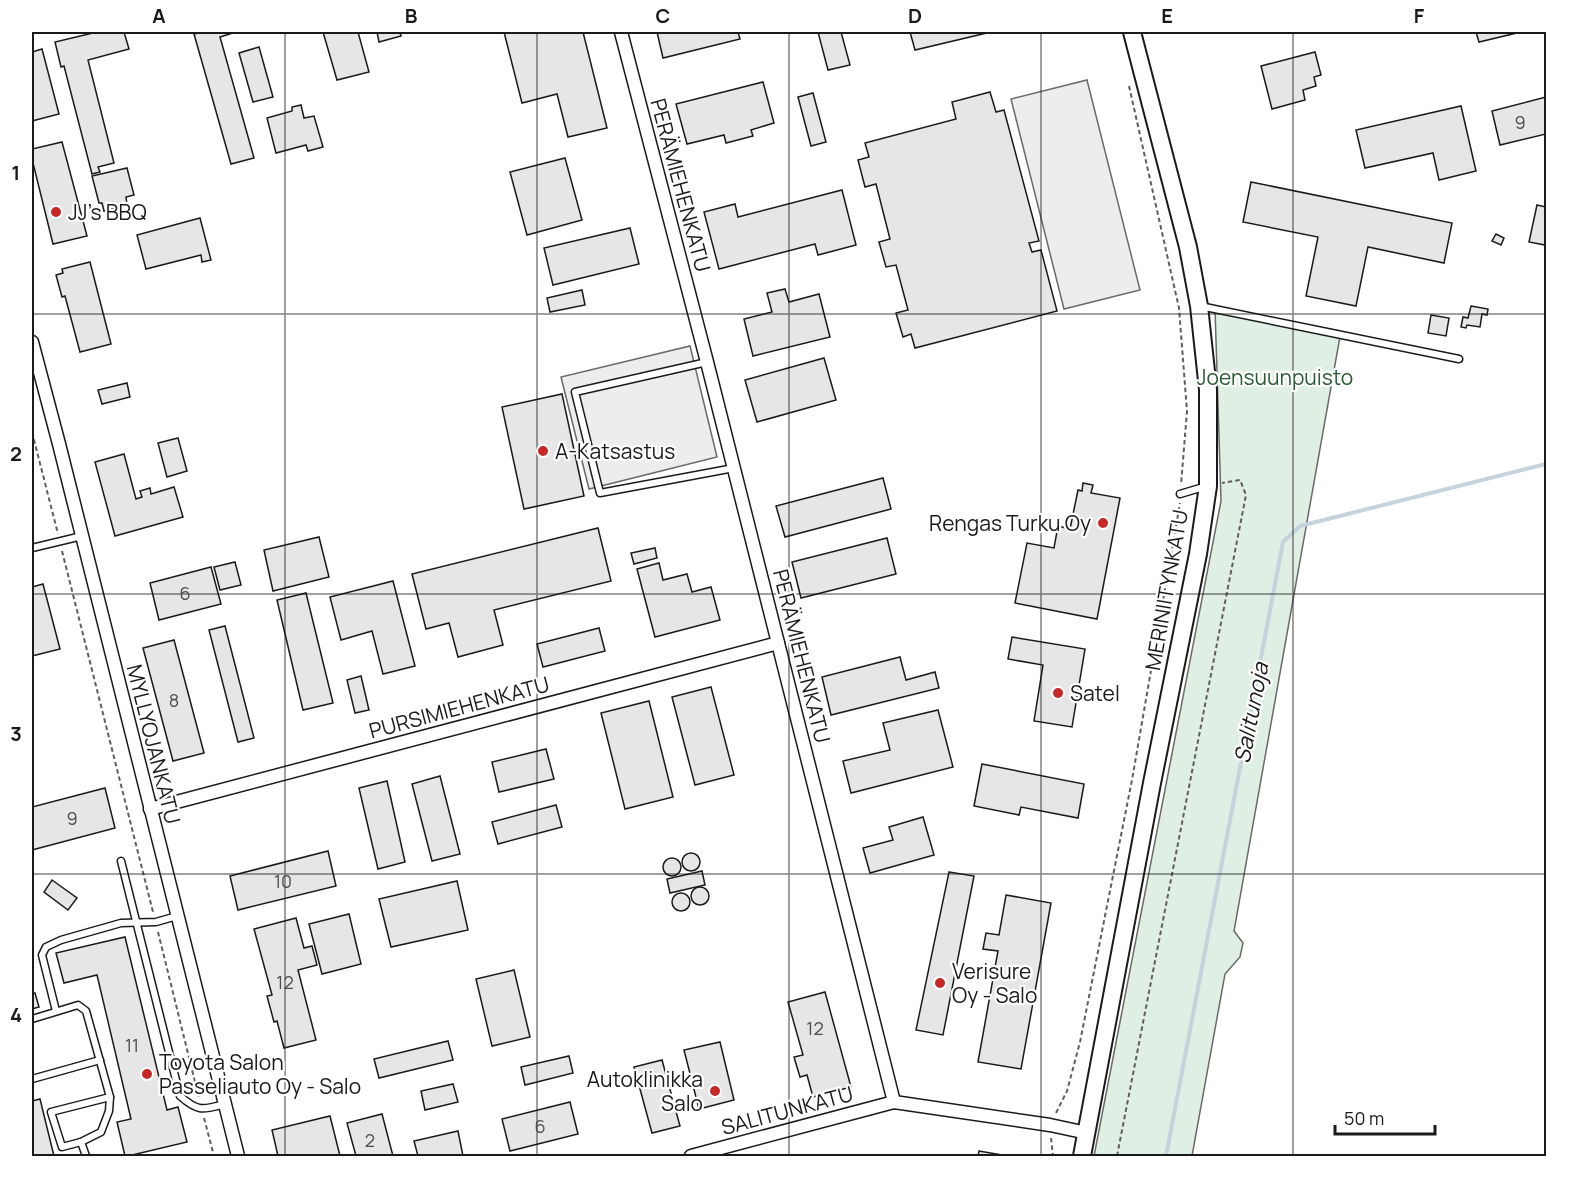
<svg xmlns="http://www.w3.org/2000/svg" width="1578" height="1188" font-family="Manrope,sans-serif">
	<style>
		.green { fill: #e0efe3; stroke: #6a6a6a; stroke-width: 1.5 }
		.parking { fill: #ededed; stroke: #6a6a6a; stroke-width: 1.5 }
		.lines { fill: none; stroke-linecap: round; stroke-linejoin: round }
		.stream { stroke: #c6d2dc; stroke-width: 4 }
		.building { fill: #e6e6e6; stroke: #1a1a1a; stroke-width: 1.5 }
		.service-casing { stroke: #1a1a1a; stroke-width: 9 }
		.minor-casing { stroke: #1a1a1a; stroke-width: 15 }
		.secondary-casing { stroke: #1a1a1a; stroke-width: 20 }
		.path { stroke: #5f5f5f; stroke-width: 2; stroke-dasharray: 4.5 3; stroke-linecap: butt }
		.service { stroke: #fff; stroke-width: 6 }
		.minor { stroke: #fff; stroke-width: 12 }
		.secondary { stroke: #fff; stroke-width: 16 }
		.grid { fill: none; stroke: #1a1a1a; stroke-width: 1.5; stroke-opacity: 0.55 }
		.poi-dot { fill: #c62828; stroke: #fff; stroke-width: 2 }
		.labels { text-anchor: middle; dominant-baseline: central; stroke-width: 4.5; stroke-linejoin: round; paint-order: stroke }
		.number-label { font-size: 18px; fill: #4d4d4d }
		.street-label { font-size: 21px; fill: #1a1a1a; stroke: #fff }
		.poi-label { font-size: 21px; fill: #1a1a1a; stroke: #fff; text-anchor: start }
		.park-label { font-size: 21px; fill: #2b5a34; stroke: #fff }
		.water-label { font-size: 22px; font-style: italic; fill: #1a1a1a; stroke: #fff }
		.neatline { fill: none; stroke: #1a1a1a; stroke-width: 2 }
		.grid-label { font-size: 20px; text-anchor: middle; font-weight: bold; fill: #1a1a1a }
	</style>
	<rect width="100%" height="100%" fill="#fff"/>
	<!-- green -->
	<polygon class="green" points="1215,308 1341,331 1234,931 1243,943 1240,957 1225,974 1192,1156 1094,1156 1221,501"/>
	<!-- parking -->
	<g class="parking">
		<polygon points="1087,80 1140,290 1064,309 1011,99"/>
		<polygon points="690,346 717,457 589,489 561,377"/>
	</g>
	<g class="lines">
		<!-- stream -->
		<polyline class="stream" points="1166,1156 1283,542 1300,526 1546,464"/>
	</g>
	<!-- building -->
	<g class="building">
		<polygon points="97,32 124,32 129,49 88,60 114,163 98,167 100,172 92,174 64,66 61,67 55,42"/>
		<polygon points="203,32 236,32 220,37 254,158 231,164 194,34"/>
		<polygon points="323,32 358,32 369,72 337,80"/>
		<polygon points="377,32 400,32 401,36 379,42"/>
		<polygon points="504,32 583,32 607,128 568,137 557,94 522,103"/>
		<polygon points="657,32 738,32 740,39 663,58"/>
		<polygon points="818,32 841,32 850,65 828,70"/>
		<polygon points="910,32 991,32 915,50"/>
		<polygon points="1476,32 1521,32 1479,42"/>
		<polygon points="259,47 273,97 253,102 239,53"/>
		<polygon points="42,49 59,114 32,121 32,52"/>
		<polygon points="1315,52 1321,75 1314,77 1316,86 1303,90 1305,100 1272,109 1261,66"/>
		<polygon points="763,82 774,123 751,130 753,136 726,143 724,135 687,144 676,104"/>
		<polygon points="990,92 996,112 1004,110 1039,241 1029,243 1032,252 1041,250 1057,311 915,348 911,334 903,337 896,313 908,310 896,265 886,267 879,242 890,239 876,184 865,187 858,160 869,157 865,143 956,119 952,102"/>
		<polygon points="813,93 826,142 811,146 798,97"/>
		<polygon points="1546,97 1546,134 1500,145 1492,111"/>
		<polygon points="301,105 304,118 314,116 323,147 308,151 306,145 276,153 267,118 292,111 292,107"/>
		<polygon points="1461,106 1476,171 1439,180 1433,153 1365,168 1356,130"/>
		<polygon points="62,142 87,236 53,244 32,159 32,149"/>
		<polygon points="565,158 582,220 527,235 510,172"/>
		<polygon points="127,168 134,195 126,197 127,205 104,211 102,203 99,203 92,176"/>
		<polygon points="1251,182 1452,223 1444,263 1368,247 1356,306 1306,296 1318,237 1243,222"/>
		<polygon points="842,190 856,245 818,255 815,244 719,269 704,212 735,204 738,217"/>
		<polygon points="1537,205 1546,207 1545,245 1529,242"/>
		<polygon points="200,218 211,260 202,262 201,255 146,269 137,235"/>
		<polygon points="630,228 639,264 553,285 544,248"/>
		<polygon points="1496,234 1504,238 1501,245 1492,241"/>
		<polygon points="90,262 111,344 80,352 65,296 62,297 56,275 63,273 62,269"/>
		<polygon points="785,289 789,302 819,294 830,337 753,356 744,319 772,312 767,293"/>
		<polygon points="582,290 585,305 550,312 547,298"/>
		<polygon points="1471,306 1488,309 1487,315 1482,314 1480,327 1467,325 1466,328 1461,327 1463,317 1468,318"/>
		<polygon points="1431,315 1449,318 1446,336 1428,333"/>
		<polygon points="824,358 836,400 757,422 745,380"/>
		<polygon points="127,383 130,397 102,404 98,390"/>
		<polygon points="562,394 584,496 524,509 502,407"/>
		<polygon points="178,438 187,471 167,477 158,443"/>
		<polygon points="124,454 136,499 142,497 140,491 150,488 151,494 174,487 183,517 115,536 95,462"/>
		<polygon points="883,478 891,509 785,537 776,506"/>
		<polygon points="1083,483 1093,485 1091,493 1120,498 1097,619 1015,603 1027,543 1054,548 1058,526 1070,529 1078,490 1082,491"/>
		<polygon points="598,528 611,581 494,610 503,645 458,657 449,623 426,629 412,574"/>
		<polygon points="319,537 329,577 273,591 264,550"/>
		<polygon points="887,538 896,574 801,598 792,562"/>
		<polygon points="655,548 657,558 634,564 631,553"/>
		<polygon points="235,562 241,585 220,590 214,567"/>
		<polygon points="659,563 663,580 687,574 692,592 711,587 720,620 655,637 637,569"/>
		<polygon points="211,567 221,604 159,620 150,583"/>
		<polygon points="393,581 415,666 383,674 372,631 341,640 330,597"/>
		<polygon points="43,584 60,649 32,656 32,587"/>
		<polygon points="306,593 333,703 303,710 277,600"/>
		<polygon points="225,626 254,738 238,742 209,630"/>
		<polygon points="599,628 605,651 543,667 537,644"/>
		<polygon points="1012,637 1085,649 1072,727 1034,721 1043,665 1008,659"/>
		<polygon points="174,640 204,753 173,761 143,648"/>
		<polygon points="900,657 906,680 935,672 939,688 831,715 822,677"/>
		<polygon points="361,676 369,710 355,713 347,680"/>
		<polygon points="711,687 734,775 695,785 672,697"/>
		<polygon points="649,701 673,797 625,809 601,713"/>
		<polygon points="938,710 953,767 851,793 843,761 890,750 883,723"/>
		<polygon points="546,749 554,779 499,792 492,762"/>
		<polygon points="982,764 1084,784 1078,818 1021,807 1019,815 974,806"/>
		<polygon points="440,776 460,854 432,861 412,784"/>
		<polygon points="387,781 405,862 378,869 359,788"/>
		<polygon points="105,788 115,828 32,850 32,807"/>
		<polygon points="556,805 562,827 498,844 492,822"/>
		<polygon points="923,817 934,855 870,873 863,848 893,840 889,827"/>
		<polygon points="328,851 336,886 238,910 230,876"/>
		<circle cx="691" cy="862" r="9"/>
		<circle cx="672" cy="867" r="9"/>
		<polygon points="702,871 705,885 670,893 667,879"/>
		<polygon points="949,872 974,876 943,1035 916,1030"/>
		<polygon points="52,880 77,898 68,910 44,892"/>
		<polygon points="457,881 468,930 391,947 379,899"/>
		<circle cx="700" cy="896" r="9"/>
		<circle cx="681" cy="902" r="9"/>
		<polygon points="1006,895 1051,903 1021,1069 978,1062 998,951 983,949 986,933 999,935"/>
		<polygon points="349,914 361,964 322,974 309,924"/>
		<polygon points="296,918 304,948 312,946 317,965 298,970 316,1040 284,1048 277,1021 274,1022 267,996 272,995 254,929"/>
		<polygon points="125,937 167,1110 178,1107 187,1142 128,1156 125,1156 117,1122 131,1119 97,975 64,983 56,953"/>
		<polygon points="514,970 530,1037 492,1046 476,979"/>
		<polygon points="825,992 851,1087 813,1097 807,1075 800,1077 794,1057 803,1055 788,1002"/>
		<polygon points="35,993 39,1007 32,1009 32,994"/>
		<polygon points="448,1041 453,1060 379,1078 374,1059"/>
		<polygon points="720,1042 734,1100 699,1109 684,1050"/>
		<polygon points="569,1056 573,1073 525,1085 521,1067"/>
		<polygon points="662,1060 680,1126 652,1133 634,1067"/>
		<polygon points="453,1084 458,1102 425,1110 421,1091"/>
		<polygon points="40,1099 54,1156 32,1156 32,1101"/>
		<polygon points="570,1102 578,1134 510,1151 502,1119"/>
		<polygon points="382,1114 393,1156 356,1156 347,1123"/>
		<polygon points="330,1116 340,1156 278,1156 272,1130"/>
		<polygon points="458,1131 463,1156 418,1156 414,1141"/>
		<polygon points="979,1151 1008,1156 978,1156"/>
	</g>
	<g class="lines">
		<!-- service casing -->
		<g class="service-casing">
			<g id="service">
				<polyline points="1200,306 1459,359"/>
				<polyline points="707,362 575,392 600,493 734,468"/>
				<polyline points="1180,494 1207,486"/>
				<polyline points="32,548 82,536"/>
				<path d="M121,861L180,1096C198,1112 203,1110 225,1104"/>
				<polyline points="56,1011 42,955 46,947 61,940 121,923 156,922 177,916"/>
				<polyline points="32,1019 78,1005 86,1011 110,1097 109,1111 101,1132 81,1142 86,1156"/>
				<polyline points="32,1079 100,1060"/>
				<polyline points="81,1142 62,1147 51,1112 110,1097"/>
			</g>
		</g>
		<!-- minor casing -->
		<g class="minor-casing">
			<g id="minor">
				<polyline points="621,32 707,362 894,1102 1050,1125 1087,1133"/>
				<polyline points="32,342 59,444 238,1156"/>
				<polyline points="150,809 778,643"/>
				<polyline points="691,1156 894,1102"/>
			</g>
		</g>
		<!-- secondary casing -->
		<g class="secondary-casing">
			<polyline id="secondary" points="1082,1156 1152,783 1198,554 1208,486 1208,390 1199,306 1188,247 1132,32"/>
		</g>
		<!-- path -->
		<g class="path">
			<polyline points="1129,86 1179,308 1187,411 1181,485"/>
			<polyline points="32,432 58,534"/>
			<polyline points="62,551 153,912"/>
			<polyline points="158,932 199,1098"/>
			<polyline points="1056,1113 1067,1091 1080,1042 1132,780 1180,503"/>
			<polyline points="204,1118 214,1156"/>
			<polyline points="1051,1138 1053,1156"/>
			<polyline points="1117,1156 1246,495 1240,480 1222,483"/>
		</g>
		<!-- service -->
		<use href="#service" class="service"/>
		<!-- minor -->
		<use href="#minor" class="minor"/>
		<!-- secondary -->
		<use href="#secondary" class="secondary"/>
	</g>
	<!-- grid -->
	<path class="grid" d="M285,32V1156M537,32V1156M789,32V1156M1041,32V1156M1293,32V1156M32,314H1546M32,594H1546M32,874H1546"/>
	<!-- markers -->
	<g class="poi-dot">
		<circle cx="56" cy="212" r="6"/>
		<circle cx="543" cy="451" r="6"/>
		<circle cx="1103" cy="523" r="6"/>
		<circle cx="1058" cy="693" r="6"/>
		<circle cx="940" cy="983" r="6"/>
		<circle cx="147" cy="1074" r="6"/>
		<circle cx="715" cy="1091" r="6"/>
	</g>
	<g class="labels">
		<!-- number labels -->
		<g class="number-label">
			<text x="1520" y="122">9</text>
			<text x="185" y="593">6</text>
			<text x="174" y="700">8</text>
			<text x="72" y="818">9</text>
			<text x="283" y="881">10</text>
			<text x="285" y="982">12</text>
			<text x="815" y="1028">12</text>
			<text x="132" y="1045">11</text>
			<text x="540" y="1126">6</text>
			<text x="370" y="1140">2</text>
		</g>
		<!-- street labels -->
		<g class="street-label">
			<text transform="translate(681 185) rotate(75)">PERÄMIEHENKATU</text>
			<text transform="translate(1166 590) rotate(-80)">MERINIITYNKATU</text>
			<text transform="translate(802 656) rotate(76)">PERÄMIEHENKATU</text>
			<text transform="translate(459 707) rotate(-15)">PURSIMIEHENKATU</text>
			<text transform="translate(154 744) rotate(76)">MYLLYOJANKATU</text>
			<text transform="translate(787 1110) rotate(-15)">SALITUNKATU</text>
		</g>
		<!-- poi labels -->
		<g class="poi-label">
			<text x="68" y="212">JJ's BBQ</text>
			<text x="555" y="451">A-Katsastus</text>
			<text x="1091" y="523" text-anchor="end">Rengas Turku Oy</text>
			<text x="1070" y="693">Satel</text>
			<text x="952" y="971">Verisure<tspan x="952" dy="24">Oy - Salo</tspan></text>
			<text x="159" y="1062">Toyota Salon<tspan x="159" dy="24">Passeliauto Oy - Salo</tspan></text>
			<text x="703" y="1079" text-anchor="end">Autoklinikka<tspan x="703" dy="24">Salo</tspan></text>
		</g>
		<!-- park labels -->
		<g class="park-label">
			<text x="1275" y="377">Joensuunpuisto</text>
		</g>
		<!-- water labels -->
		<g class="water-label">
			<text transform="translate(1251 713) rotate(-79)">Salitunoja</text>
		</g>
	</g>
	<!-- border -->
	<rect width="1578" height="1188" fill="none" stroke="#ffffff" stroke-width="66"/>
	<!-- scale -->
	<path d="M1335 1125v9h100v-9" fill="none" stroke="#1a1a1a" stroke-width="3"/>
	<text x="1344" y="1125" font-size="18" fill="#1a1a1a" stroke="#ffffff" stroke-width="4.5" paint-order="stroke">50 m</text>
	<rect x="33" y="33" width="1512" height="1122" class="neatline"/>
	<g class="grid-label">
		<text x="159" y="23">A</text>
		<text x="411" y="23">B</text>
		<text x="663" y="23">C</text>
		<text x="915" y="23">D</text>
		<text x="1167" y="23">E</text>
		<text x="1419" y="23">F</text>
		<text x="16" y="180">1</text>
		<text x="16" y="461">2</text>
		<text x="16" y="741">3</text>
		<text x="16" y="1022">4</text>
	</g>
</svg>
